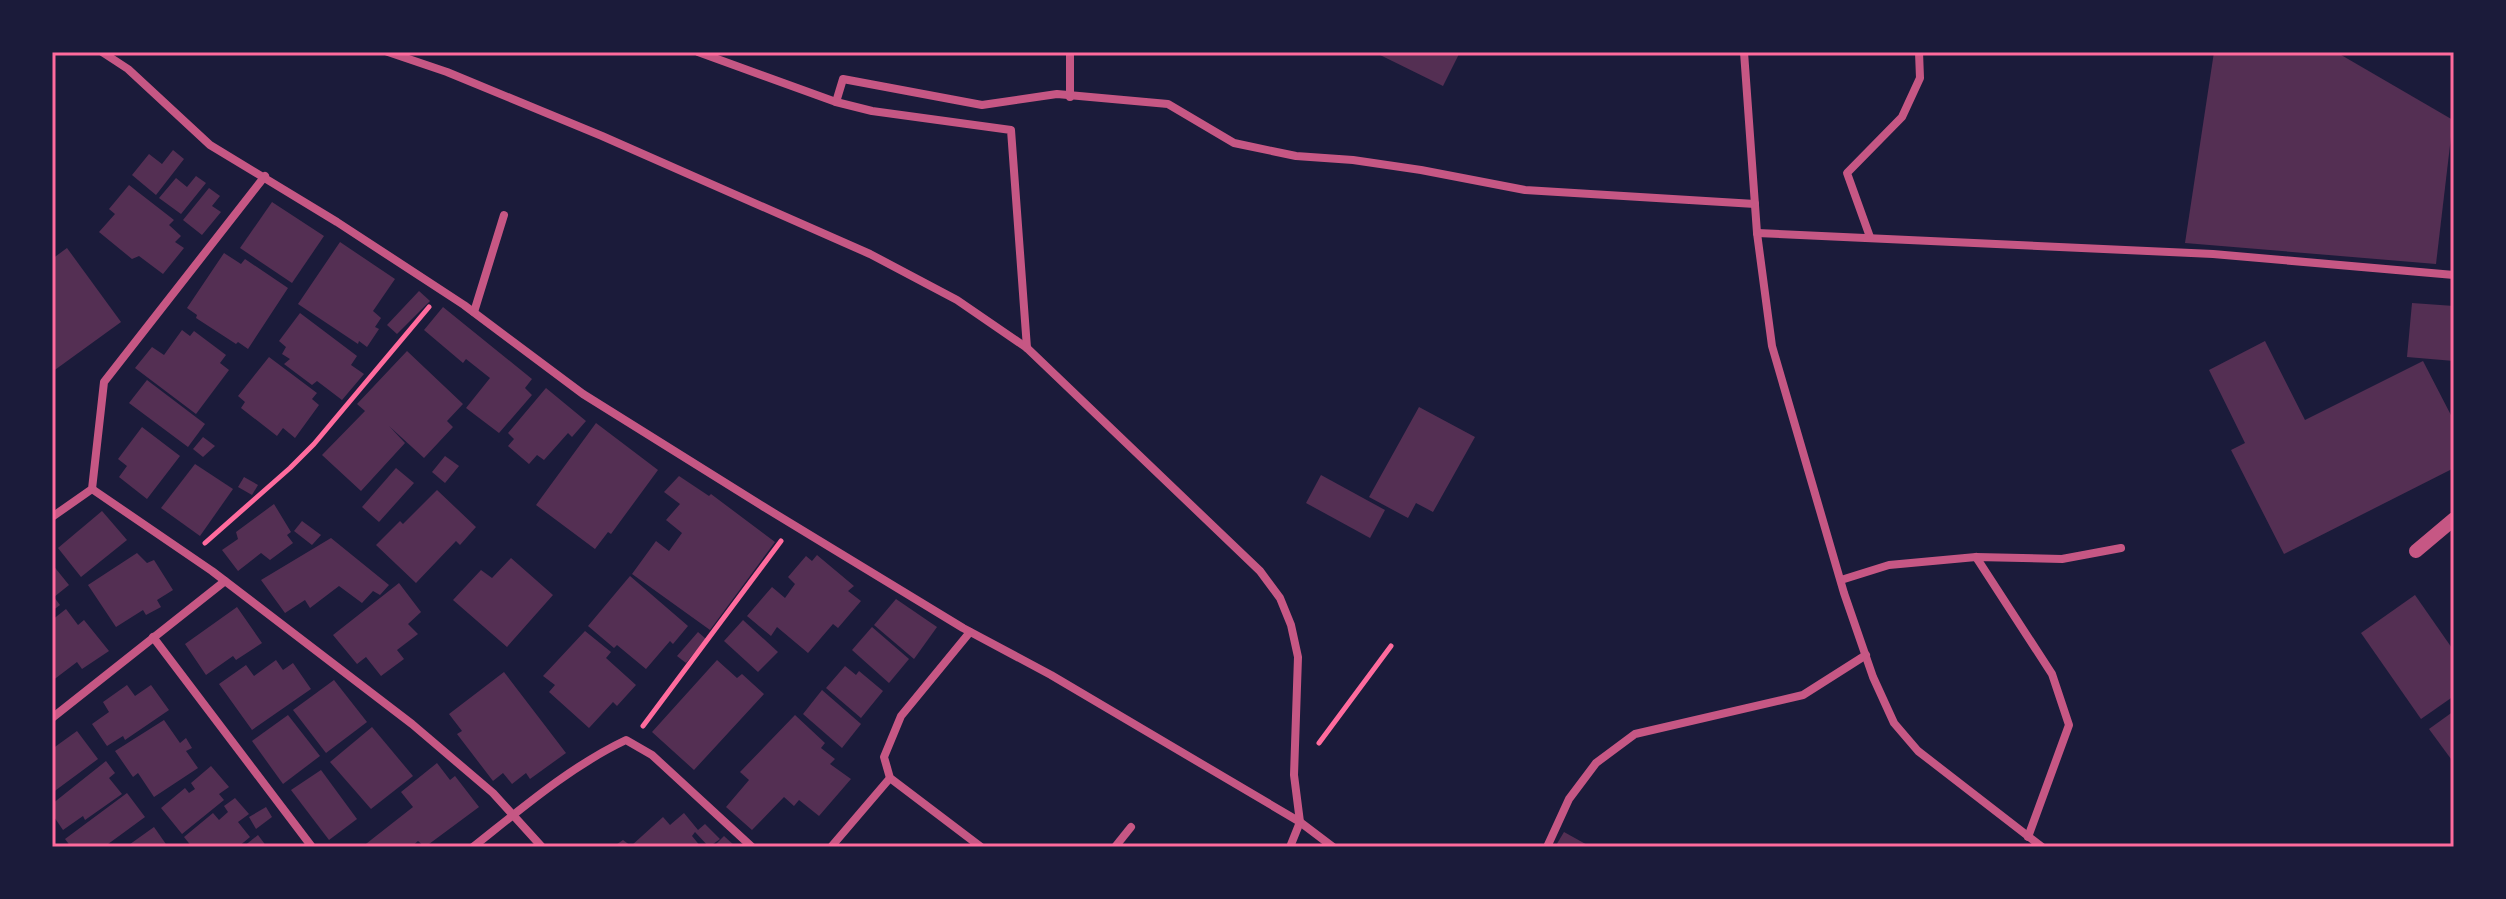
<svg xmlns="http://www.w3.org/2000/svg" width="2506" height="899" font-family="Lora,serif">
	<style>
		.building { fill: #542f53 }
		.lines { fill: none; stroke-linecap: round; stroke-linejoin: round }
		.path { stroke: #ff6b9d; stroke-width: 5 }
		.minor { stroke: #c65784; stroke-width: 8 }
		.tertiary { stroke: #c65784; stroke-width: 14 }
		.neatline { fill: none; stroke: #ff6b9d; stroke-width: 3 }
	</style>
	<rect width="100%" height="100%" fill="#1b1b3a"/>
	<!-- building -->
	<g class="building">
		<polygon points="1374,52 1460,52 1443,86"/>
		<polygon points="2214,52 2336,52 2453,120 2436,264 2185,243"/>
		<polygon points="173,150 184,159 156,195 132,175 149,154 162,164"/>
		<polygon points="196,176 206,183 181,214 159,198 176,178 187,187"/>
		<polygon points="129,185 174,220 169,225 181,236 175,242 184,248 163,274 139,256 132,259 99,232 115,214 109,209"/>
		<polygon points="209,188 220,196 212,206 221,212 202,235 183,220"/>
		<polygon points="272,202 324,236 292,283 240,248"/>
		<polygon points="340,242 395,279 373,311 381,318 375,327 379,329 367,347 359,341 358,344 298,304"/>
		<polygon points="67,248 121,322 52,372 52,259"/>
		<polygon points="224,253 241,264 245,259 288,288 248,349 238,342 236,344 196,318 197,315 187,308"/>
		<polygon points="419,291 430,301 397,334 387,325"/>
		<polygon points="2412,303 2454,306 2454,361 2407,357"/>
		<polygon points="443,307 532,379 525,388 532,395 499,433 466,408 490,378 466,359 463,363 424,330"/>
		<polygon points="300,313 357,356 351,365 364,374 342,400 317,381 312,385 284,364 290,359 282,354 286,347 279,341"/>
		<polygon points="182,330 190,336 194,331 226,355 220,363 229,370 196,414 135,368 152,347 164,355"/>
		<polygon points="2265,341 2305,420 2423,361 2454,421 2454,468 2284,554 2231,450 2245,443 2209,370"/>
		<polygon points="407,351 463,404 447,421 453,427 424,458 389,426 405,443 361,491 322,455 365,411 357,404"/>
		<polygon points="269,357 317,393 312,399 319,405 295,438 283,428 277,436 241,408 245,402 238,396"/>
		<polygon points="147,380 205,424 188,447 129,403"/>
		<polygon points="546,388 586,421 572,437 568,433 544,460 537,455 529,464 508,446 514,439 508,433"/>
		<polygon points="1419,407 1475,437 1433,512 1416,503 1408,518 1369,497"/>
		<polygon points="596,423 658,470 611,534 608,532 595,549 536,505"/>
		<polygon points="142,427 180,456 147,499 119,477 127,466 118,459"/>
		<polygon points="203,437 215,446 203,457 193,449"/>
		<polygon points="445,456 459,466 445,483 432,472"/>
		<polygon points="195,464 233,489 200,536 161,508"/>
		<polygon points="396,468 414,483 379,522 362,507"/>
		<polygon points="1321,475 1385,510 1370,538 1306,503"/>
		<polygon points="679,476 709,496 711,494 775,542 710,630 632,574 656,541 669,551 682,533 666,520 680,504 664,492"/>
		<polygon points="244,477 258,485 252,495 238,487"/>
		<polygon points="437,490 476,527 460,545 456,541 416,583 376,545 400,521 403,524"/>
		<polygon points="274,504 291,532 287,535 293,543 270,560 261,553 238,571 222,550 238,539 236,532"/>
		<polygon points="102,511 127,540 81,577 58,548"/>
		<polygon points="302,521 321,535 312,545 294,531"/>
		<polygon points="331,538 389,585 380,595 373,591 362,603 339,586 310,608 305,600 285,613 261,580"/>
		<polygon points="137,553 147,563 154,560 173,590 157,600 161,607 146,615 143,610 116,627 88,585"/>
		<polygon points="817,555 854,586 848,591 861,601 838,628 833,624 808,653 777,627 771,636 747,616 772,587 785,598 795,584 788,577 806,556 812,561"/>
		<polygon points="511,558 553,595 507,647 453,600 481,570 492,578"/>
		<polygon points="52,564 69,585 54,597 60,605 52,611"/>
		<polygon points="630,576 688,626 673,644 670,641 646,669 617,645 614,648 588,626"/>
		<polygon points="399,583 421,612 408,624 418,634 397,650 404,659 381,676 366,657 357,664 333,635"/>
		<polygon points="2415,595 2454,651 2454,696 2421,719 2361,633"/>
		<polygon points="896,599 937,627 914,659 874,625"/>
		<polygon points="237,607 262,643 236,660 233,656 206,675 185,644"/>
		<polygon points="66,609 78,625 84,620 109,651 82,669 77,662 52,681 52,620"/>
		<polygon points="743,620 778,652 758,672 724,641"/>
		<polygon points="872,627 909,659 889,683 852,650"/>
		<polygon points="585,631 611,652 606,658 636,685 617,706 613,702 589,728 549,692 555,685 543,676"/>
		<polygon points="698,632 706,639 686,663 677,656"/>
		<polygon points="276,660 283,670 293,663 311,689 252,730 219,684 246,665 254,676"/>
		<polygon points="717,660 737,678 742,674 764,694 694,770 652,732"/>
		<polygon points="845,666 856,675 859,671 883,691 861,718 826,688"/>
		<polygon points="504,672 566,753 530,779 526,773 512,784 503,773 493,781 457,734 462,731 449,714"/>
		<polygon points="334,680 367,722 326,753 293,710"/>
		<polygon points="127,685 135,696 151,685 169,710 125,740 123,736 107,746 92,724 109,712 103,702"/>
		<polygon points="822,690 861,724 842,748 803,714"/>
		<polygon points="2454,711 2454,757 2451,759 2429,729"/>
		<polygon points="288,715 320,756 283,784 252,741"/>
		<polygon points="795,715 825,743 821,748 835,759 830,764 851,779 819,816 799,800 794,806 784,797 752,830 726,807 749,780 740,772"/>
		<polygon points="164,720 180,743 186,738 192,748 186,751 198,768 154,797 138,773 133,777 115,751"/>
		<polygon points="372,727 413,776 371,809 330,762"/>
		<polygon points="77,731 98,759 52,793 52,749"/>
		<polygon points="106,761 115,773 109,778 122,794 85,820 83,816 63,830 52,814 52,804"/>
		<polygon points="437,763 450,780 455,776 479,807 425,847 418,841 411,847 362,847 413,807 401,792"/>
		<polygon points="211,766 229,787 219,794 224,800 182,834 161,808 185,788 189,793 195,789 191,783"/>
		<polygon points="321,770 357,819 329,840 291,790"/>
		<polygon points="127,793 145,817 104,847 90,847 89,845 71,847 65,839"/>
		<polygon points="235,798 249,814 238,822 250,837 238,847 192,847 184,837 213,813 219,820 228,812 224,806"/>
		<polygon points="266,807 272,817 256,829 249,817"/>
		<polygon points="684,813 698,830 705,824 720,839 709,847 695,832 692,836 701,847 613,847 623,840 631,846 663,817 670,825"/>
		<polygon points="154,827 168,847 126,847"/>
		<polygon points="1564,832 1591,847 1555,847"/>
		<polygon points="258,835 267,847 243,847"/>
		<polygon points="724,836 736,847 713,847"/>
	</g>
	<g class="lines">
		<!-- path -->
		<g class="path">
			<polyline points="205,543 290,468 314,444 429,307"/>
			<polyline points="643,726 781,541"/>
			<polyline points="1319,743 1391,646"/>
		</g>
		<!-- minor -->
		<g class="minor">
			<polyline points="102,52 128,69 210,145 337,222 464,305 583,394 764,507 963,628 1051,675 1300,822 1333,847"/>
			<polyline points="388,52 447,72 602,136 870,254 957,300 1027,348 1260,571 1280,598 1291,625 1298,657 1294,775 1300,822 1290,847"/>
			<polyline points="698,52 836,102 872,111 1011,130 1027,348"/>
			<polyline points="1070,52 1070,97"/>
			<polyline points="1744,52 1757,233 1772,346 1844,593 1873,677 1894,723 1918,751 2042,847"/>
			<polyline points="836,102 843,79 982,105 1057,94 1168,104 1234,143 1296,156 1353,160 1421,170 1525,190 1755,204"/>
			<polyline points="1757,233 2213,254 2454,275"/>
			<polyline points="1870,237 1847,173 1902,117 1920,78 1919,52"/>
			<polyline points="474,312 504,215"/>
			<polyline points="92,489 212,571 412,724 493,793 542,847"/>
			<polyline points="52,517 92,489 104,382 265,176"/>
			<polyline points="1976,557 2052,674 2069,725 2028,837"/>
			<polyline points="1841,580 1889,565 1976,557 2062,559 2121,548"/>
			<polyline points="970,632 901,716 884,757 890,778 981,847"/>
			<polyline points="153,637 312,847"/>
			<polyline points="52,718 225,581"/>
			<path d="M473,847C521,809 571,766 626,740L652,755L752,847"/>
			<polyline points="831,847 890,778"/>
			<polyline points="1115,847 1131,827"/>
			<polyline points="1547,847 1569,799 1596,763 1635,734 1803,695 1866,655"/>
		</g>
		<!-- tertiary -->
		<polyline class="tertiary" points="2416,551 2454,519"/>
	</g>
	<!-- border -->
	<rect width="2506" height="899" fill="none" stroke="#1b1b3a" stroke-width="108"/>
	<rect x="54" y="54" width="2398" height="791" class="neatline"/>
</svg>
